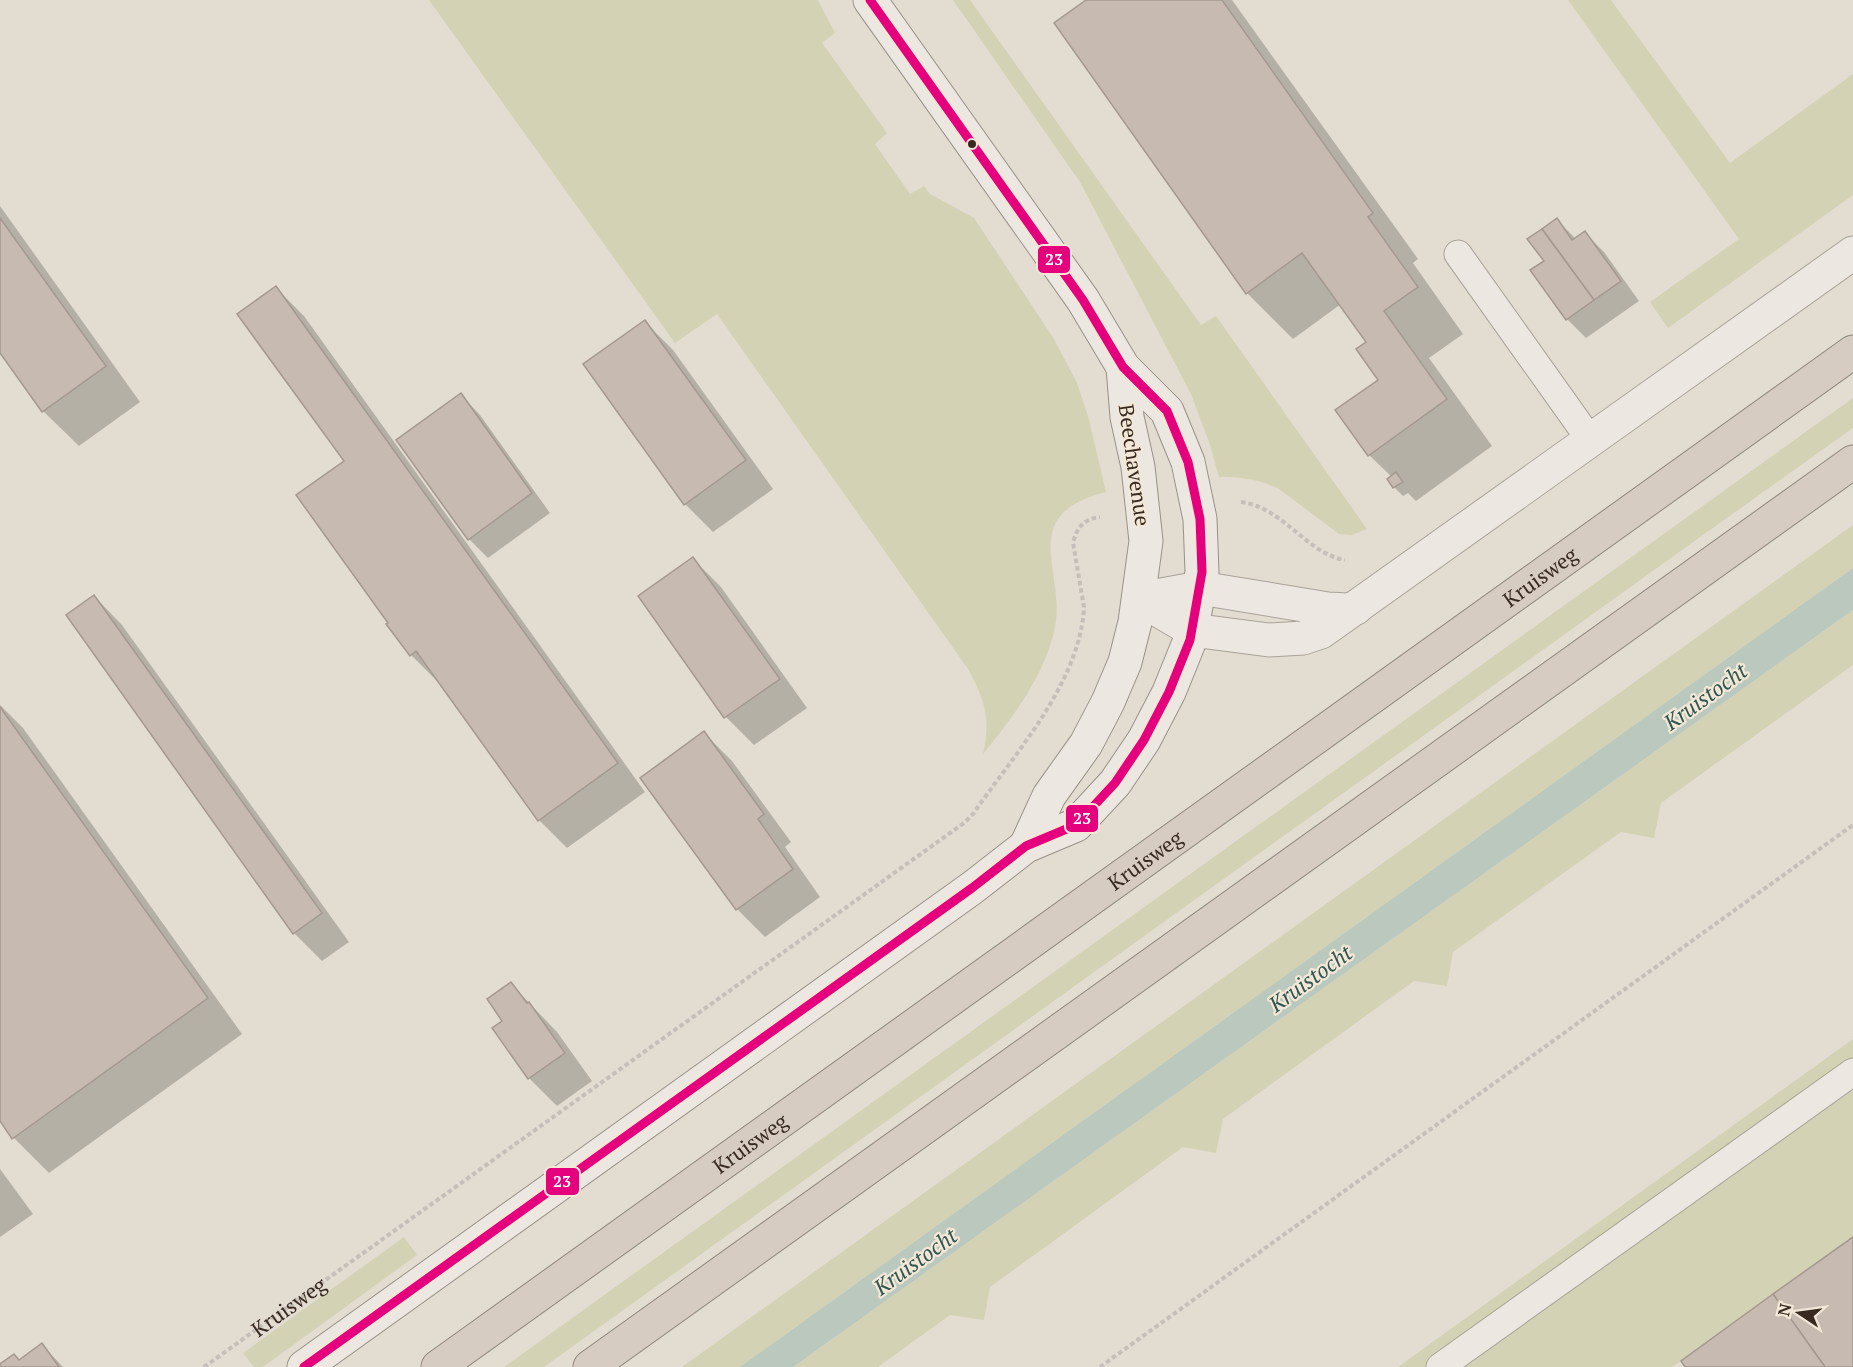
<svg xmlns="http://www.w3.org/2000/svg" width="1853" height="1367" font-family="'PT Serif',serif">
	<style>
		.green { fill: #d4d2b4 }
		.water { fill: #bac8be }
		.shadow { fill: #0003 }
		.building { fill: #c7bab1; stroke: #a4988f; stroke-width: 1.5 }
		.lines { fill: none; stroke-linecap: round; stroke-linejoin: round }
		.lane-casing { stroke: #a9a299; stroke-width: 29 }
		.street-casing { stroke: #a9a299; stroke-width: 35 }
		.secondary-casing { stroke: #999188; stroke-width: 35 }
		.highway-casing { stroke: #8f877f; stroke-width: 35 }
		.path { stroke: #c4bfb8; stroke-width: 4; stroke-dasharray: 4.5 3; stroke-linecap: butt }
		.lane { stroke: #ece8e1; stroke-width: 27 }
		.street { stroke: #ece8e1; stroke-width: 33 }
		.secondary { stroke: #ece8e1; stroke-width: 33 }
		.highway { stroke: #d7ccc1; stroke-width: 33 }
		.bus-1-casing { stroke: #f3e8d7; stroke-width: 14 }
		.bus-1 { stroke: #e5007d; stroke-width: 9 }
		.bus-dot { fill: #382a21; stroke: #f3e8d7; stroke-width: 2 }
		.labels { text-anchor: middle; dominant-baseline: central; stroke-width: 4.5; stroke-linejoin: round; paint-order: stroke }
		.street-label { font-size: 21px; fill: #382a21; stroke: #f3e8d7 }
		.water-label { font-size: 22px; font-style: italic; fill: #315650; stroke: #f3e8d7 }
		.line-badge { stroke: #f3e8d7; stroke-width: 2 }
		.badge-label { font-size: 16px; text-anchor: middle; font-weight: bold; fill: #fff }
	</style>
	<rect width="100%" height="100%" fill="#e3dcd0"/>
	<!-- green -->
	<g class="green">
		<path d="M429,0H818L835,33L822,43L887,133L875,144L910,194L924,186L930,194L974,218L1054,339L1077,383L1088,416L1106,492C1011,516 1071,575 1053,636C1040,682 1013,717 983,754C991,719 985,700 968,669L717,314L675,343Z"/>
		<path d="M953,0H970L1201,325L1216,316L1367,529L1352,535L1339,534L1279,489C1259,479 1240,477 1219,477L1209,442L1191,394L1080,182Z"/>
		<polygon points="1568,0 1611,0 1730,163 1853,74 1853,195 1668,328 1650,302 1739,239"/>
		<polygon points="1853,398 1853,428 1689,545 544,1367 504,1367"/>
		<polygon points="1853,525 1853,568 740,1367 682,1367"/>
		<polygon points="1853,610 1853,665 1661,803 1654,838 1621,832 1453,952 1447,986 1414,981 1223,1119 1216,1153 1183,1147 990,1287 984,1320 950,1315 878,1367 793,1367"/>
		<polygon points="1853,1039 1853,1237 1681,1361 1672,1367 1398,1367"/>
		<polygon points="404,1237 417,1255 263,1367 254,1367 243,1353"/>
	</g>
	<!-- water -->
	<polygon class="water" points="1853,568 1853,610 793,1367 740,1367"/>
	<!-- shadow -->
	<g class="shadow">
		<polygon points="1089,0 1232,0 1418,259 1413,263 1463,334 1429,358 1492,446 1416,501 1408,493 1403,496 1394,487 1392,477 1369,455 1380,380 1368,342 1341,304 1293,339 1247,293"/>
		<polygon points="0,206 140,402 79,446 43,411 0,350"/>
		<polygon points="1557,220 1576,239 1585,233 1604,252 1639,301 1586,338 1567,319 1546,261"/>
		<polygon points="276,288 304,316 645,792 567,848 539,820 439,683 411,655 347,461"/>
		<polygon points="645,322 673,350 773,489 713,532 685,504"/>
		<polygon points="461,395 480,415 550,513 488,558 469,539"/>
		<polygon points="693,559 721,587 807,708 754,745 726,717 640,596"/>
		<polygon points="94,596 122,625 349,942 322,961 294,933"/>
		<polygon points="0,705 23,728 242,1034 49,1173 14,1138 0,1119"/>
		<polygon points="704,733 732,761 791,842 785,847 820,897 765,937 737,909"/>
		<polygon points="511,984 557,1032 592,1081 557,1106 529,1078"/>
		<polygon points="0,1169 33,1214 0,1237"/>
		<polygon points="42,1345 63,1367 0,1367 20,1361"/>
	</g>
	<!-- building -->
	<g class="building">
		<polygon points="1086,0 1222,0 1373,213 1368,217 1418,287 1384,311 1447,399 1368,456 1335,410 1378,380 1356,349 1366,342 1302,253 1246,294 1054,23"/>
		<polygon points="0,218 106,366 42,412 0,353"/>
		<polygon points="1557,218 1572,240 1585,231 1621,281 1594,300 1542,229"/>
		<polygon points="1542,229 1594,300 1566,320 1530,270 1544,261 1527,239"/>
		<polygon points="276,286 618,763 538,821 416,651 410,656 386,624 388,623 296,495 344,461 237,314"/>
		<polygon points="645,320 746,460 684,505 583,364"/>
		<polygon points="461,393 532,493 468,540 396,440"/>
		<polygon points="1396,472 1403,482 1393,488 1387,479"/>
		<polygon points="693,557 780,679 724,718 638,596"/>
		<polygon points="94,595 322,913 293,934 66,615"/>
		<polygon points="0,707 208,998 12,1139 0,1121"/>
		<polygon points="704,731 764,814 758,819 793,869 736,910 640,778"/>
		<polygon points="511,982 527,1003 529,1002 565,1053 528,1079 492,1028 502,1021 487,999"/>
		<polygon points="1853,1237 1853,1367 1825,1367 1773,1294"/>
		<polygon points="1773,1294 1825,1367 1685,1367 1681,1361"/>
		<polygon points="42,1343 59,1367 0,1367 0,1364 14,1354 19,1360"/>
	</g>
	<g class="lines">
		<!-- lane casing -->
		<g class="lane-casing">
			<g id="lane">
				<polyline points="1458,254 1591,441"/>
				<polyline points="1440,1367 1853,1072"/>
			</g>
		</g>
		<!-- street casing -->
		<g class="street-casing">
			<g id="street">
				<polyline points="1139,599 1192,630 1269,640 1303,638 1321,632 1853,253"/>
				<polyline points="1139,599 1200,588 1328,609 1348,610 1356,608"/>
			</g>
		</g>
		<!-- secondary casing -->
		<g class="secondary-casing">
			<g id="secondary">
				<polyline points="1026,846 1049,796 1086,744 1108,702 1125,662 1135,622 1146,541 1138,467 1127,417 1123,367"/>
				<polyline points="304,1367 972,888 1026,846 1076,825 1115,783 1144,740 1169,692 1190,640 1202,572 1200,519 1188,462 1167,411 1123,367 1083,300 870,0"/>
			</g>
		</g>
		<!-- highway casing -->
		<g class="highway-casing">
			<g id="highway">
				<path id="s2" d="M438,1367L1853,352"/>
				<polyline points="590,1367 1853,462"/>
			</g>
		</g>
		<!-- path -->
		<g class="path">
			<path d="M1241,502C1283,507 1307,554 1345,560"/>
			<path id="s1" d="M204,1367L964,823L973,814C1015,753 1080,683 1084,607L1073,543C1077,527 1084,519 1100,517"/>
			<polyline points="1100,1367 1853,825"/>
		</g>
		<!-- lane -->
		<use href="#lane" class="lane"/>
		<!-- street -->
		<use href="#street" class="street"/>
		<!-- secondary -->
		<use href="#secondary" class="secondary"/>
		<!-- highway -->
		<use href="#highway" class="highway"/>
		<!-- bus-1 casing -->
		<g class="bus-1-casing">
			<polyline id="bus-1" points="304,1367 972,888 1026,846 1076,825 1115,783 1144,740 1169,692 1190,640 1202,572 1200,519 1188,462 1167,411 1123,367 1083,300 870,0"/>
		</g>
		<!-- bus-1 -->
		<use href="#bus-1" class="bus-1"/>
	</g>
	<!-- markers -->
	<circle class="bus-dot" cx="972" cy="144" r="5"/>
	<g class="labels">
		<!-- street labels -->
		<g class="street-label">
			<text transform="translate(1135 465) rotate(82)">Beechavenue</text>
			<text stroke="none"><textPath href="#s2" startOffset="1356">Kruisweg</textPath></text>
			<text stroke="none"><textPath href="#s2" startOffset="870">Kruisweg</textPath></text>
			<text stroke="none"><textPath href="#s2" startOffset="384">Kruisweg</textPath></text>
			<text stroke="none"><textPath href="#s1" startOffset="104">Kruisweg</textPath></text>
		</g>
		<!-- water labels -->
		<g class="water-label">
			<text transform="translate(1705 696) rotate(-36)">Kruistocht</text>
			<text transform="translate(1310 978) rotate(-36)">Kruistocht</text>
			<text transform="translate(915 1261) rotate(-36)">Kruistocht</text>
		</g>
	</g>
	<g class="line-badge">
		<rect x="1037" y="245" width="34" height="29" rx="6" fill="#e5007d"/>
		<rect x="1065" y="804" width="34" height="29" rx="6" fill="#e5007d"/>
		<rect x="545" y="1167" width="35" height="29" rx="6" fill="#e5007d"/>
	</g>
	<g class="badge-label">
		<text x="1054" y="265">23</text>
		<text x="1082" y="824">23</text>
		<text x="562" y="1187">23</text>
	</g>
	<!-- north arrow -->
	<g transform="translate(1799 1313) rotate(283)" stroke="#f3e8d7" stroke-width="4.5" paint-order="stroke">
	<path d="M0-4.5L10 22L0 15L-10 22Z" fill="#382a21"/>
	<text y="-9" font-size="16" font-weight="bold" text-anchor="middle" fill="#382a21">N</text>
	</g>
</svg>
